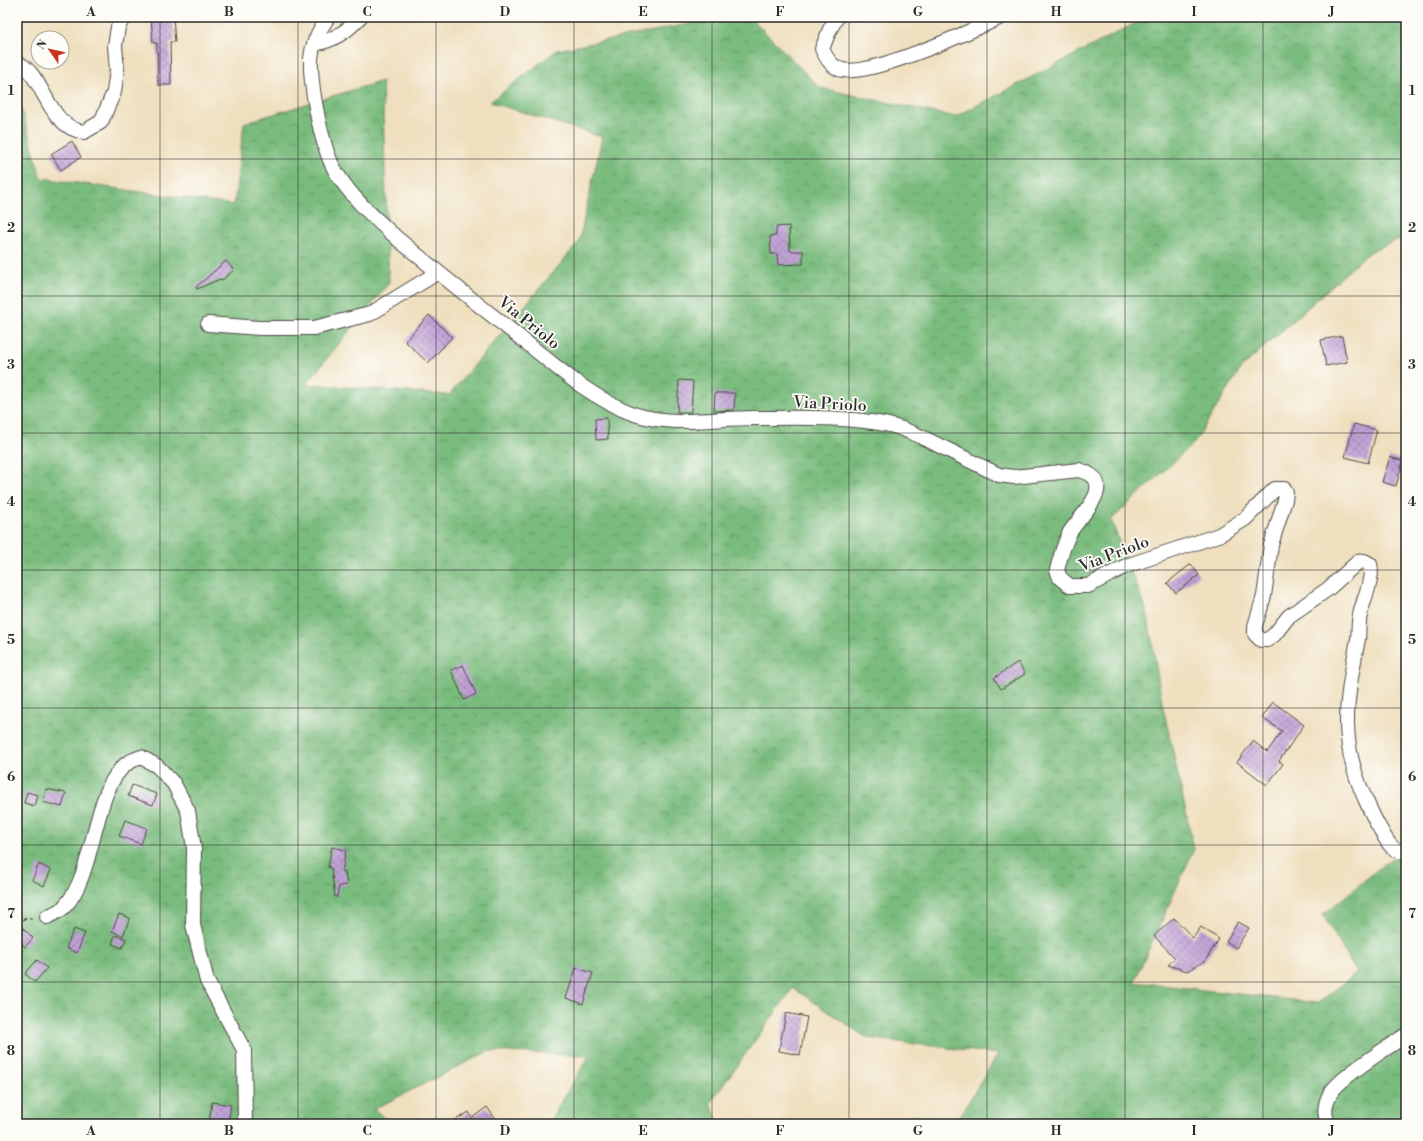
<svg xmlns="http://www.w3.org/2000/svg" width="1423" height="1141" font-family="'Libre Bodoni',serif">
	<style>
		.forest { fill: url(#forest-crowns); stroke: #527454 }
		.building { fill: url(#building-cross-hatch) }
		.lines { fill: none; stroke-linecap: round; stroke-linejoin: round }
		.minor-casing { stroke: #484641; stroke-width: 16 }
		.path { stroke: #484641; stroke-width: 2; stroke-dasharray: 3 3; stroke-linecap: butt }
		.minor { stroke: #fff; stroke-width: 14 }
		.grid { fill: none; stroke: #2b2b2b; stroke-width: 1; stroke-opacity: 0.55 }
		.labels { text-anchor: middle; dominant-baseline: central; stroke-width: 3.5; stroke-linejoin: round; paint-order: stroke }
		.street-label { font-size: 16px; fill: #2b2b2b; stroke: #fdfcf7 }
		.neatline { fill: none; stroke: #2b2b2b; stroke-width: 1.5 }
		.grid-label { font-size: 13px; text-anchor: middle; font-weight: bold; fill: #2b2b2b }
	</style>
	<defs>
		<pattern id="forest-crowns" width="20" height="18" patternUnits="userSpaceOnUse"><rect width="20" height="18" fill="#7abc7e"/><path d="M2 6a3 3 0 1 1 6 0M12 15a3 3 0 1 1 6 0" fill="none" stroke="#649967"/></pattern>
		<pattern id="building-cross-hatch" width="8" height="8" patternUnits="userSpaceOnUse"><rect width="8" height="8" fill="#c2a2d7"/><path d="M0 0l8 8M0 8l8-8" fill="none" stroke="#9e84af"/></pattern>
	</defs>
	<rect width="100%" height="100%" fill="#fdfcf7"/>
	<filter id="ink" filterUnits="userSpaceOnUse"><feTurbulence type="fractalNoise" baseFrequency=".025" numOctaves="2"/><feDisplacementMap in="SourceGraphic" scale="8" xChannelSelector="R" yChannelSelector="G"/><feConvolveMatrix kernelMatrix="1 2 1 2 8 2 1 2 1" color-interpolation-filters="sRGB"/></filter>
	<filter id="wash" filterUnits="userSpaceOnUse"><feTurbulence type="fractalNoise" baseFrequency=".012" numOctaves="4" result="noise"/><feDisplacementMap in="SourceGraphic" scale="16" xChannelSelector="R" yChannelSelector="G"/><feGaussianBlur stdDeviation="0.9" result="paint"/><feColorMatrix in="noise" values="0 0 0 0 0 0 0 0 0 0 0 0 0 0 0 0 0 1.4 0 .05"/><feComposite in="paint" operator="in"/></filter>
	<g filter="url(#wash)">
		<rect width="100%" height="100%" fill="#efdfbe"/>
		<!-- forest -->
		<g class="forest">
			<polygon points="725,17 750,17 820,88 955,117 1132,25 1151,17 1406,17 1406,236 1369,252 1241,368 1195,442 1111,520 1147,612 1162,702 1194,849 1134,982 1318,1003 1357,973 1323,915 1383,865 1406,853 1406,1124 955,1124 998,1054 867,1038 793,988 710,1103 719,1124 548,1124 589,1056 489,1051 374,1109 391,1124 17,1124 17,93 41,178 234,205 244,123 382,81 389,283 306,384 449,395 579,242 602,137 490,102 557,50"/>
			<polygon points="910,1115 946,1124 897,1124"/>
		</g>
		<g id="blocks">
			<!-- building -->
			<g class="building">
				<polygon points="151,17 173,17 175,42 170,42 171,85 158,85 157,43 153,43"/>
				<polygon points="72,141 81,157 61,170 51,154"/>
				<polygon points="789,226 790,251 803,251 803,264 778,265 777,254 771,254 770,236 776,236 776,227"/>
				<polygon points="226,261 234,270 222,280 220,279 197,289 196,287"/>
				<polygon points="429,315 452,337 428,363 405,341"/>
				<polygon points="1342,336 1347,362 1326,366 1321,340"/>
				<polygon points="679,380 693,381 691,412 677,412"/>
				<polygon points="715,393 735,393 734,410 714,411"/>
				<polygon points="607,418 608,439 596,440 595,419"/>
				<polygon points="1354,424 1377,430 1368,463 1345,457"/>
				<polygon points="1390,457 1403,461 1396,486 1382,482"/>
				<polygon points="1191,564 1199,575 1176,593 1167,583"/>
				<polygon points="1018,662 1025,674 1001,689 994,678"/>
				<polygon points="463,665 476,694 464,700 451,670"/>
				<polygon points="1273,702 1304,725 1279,761 1283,764 1267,785 1237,762 1253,741 1267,752 1282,731 1262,718"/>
				<polygon points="132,785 157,794 153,805 128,796"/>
				<polygon points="46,789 66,793 62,807 43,802"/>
				<polygon points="27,792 38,795 35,806 24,803"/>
				<polygon points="125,820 147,828 141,844 119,836"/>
				<polygon points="332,847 346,850 342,872 345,872 347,885 339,886 337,897 335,897 331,868 328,867"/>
				<polygon points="39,864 51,870 44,886 32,880"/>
				<polygon points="119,914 130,918 123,936 112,931"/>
				<polygon points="1174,918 1193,938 1201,927 1219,939 1205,961 1187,971 1168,965 1175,958 1154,936"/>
				<polygon points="1238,922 1249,928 1236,948 1226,941"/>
				<polygon points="22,927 33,938 25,947 17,939 17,932"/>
				<polygon points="74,929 85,933 77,953 66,948"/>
				<polygon points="115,935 126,939 122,948 112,944"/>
				<polygon points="37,960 47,968 35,982 25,974"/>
				<polygon points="576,968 593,973 583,1004 566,998"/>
				<polygon points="786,1013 807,1017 800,1055 779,1051"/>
				<polygon points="212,1102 231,1105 228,1124 209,1124"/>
				<polygon points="487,1107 499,1124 449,1124 469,1112 472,1118"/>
			</g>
		</g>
	</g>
	<g filter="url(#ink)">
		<use href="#blocks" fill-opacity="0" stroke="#484641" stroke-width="1"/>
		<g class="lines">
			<!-- minor casing -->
			<g class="minor-casing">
				<g id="minor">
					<path d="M328,17C319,30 312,43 311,59C310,86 322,150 336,172C352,199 376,219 399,240C435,270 471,299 508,328C547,358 586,397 634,414C673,427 714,418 754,418C797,418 847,416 889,425C907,429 924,438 940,446C960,456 979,465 999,475L1014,477L1079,470C1120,482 1081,514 1070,532C1064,544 1060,558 1057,570L1060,578L1070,586H1088L1126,566L1219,535L1245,519L1275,489H1284L1286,493L1285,500L1271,545L1264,596L1255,626V634L1261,640H1267L1274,635L1289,616L1328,589L1358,562L1364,561L1370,564C1374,579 1363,600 1360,615C1358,623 1359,631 1358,639C1347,699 1338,735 1363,794C1368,805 1373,817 1379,827C1385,837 1392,855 1406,851"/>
					<path d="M837,17L830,29L822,49C826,57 830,65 839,69C865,80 973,30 1001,17"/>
					<path d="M314,44C333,41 347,32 360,17"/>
					<path d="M17,63C44,72 46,127 84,132L101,122L114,92L117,70L115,46L118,27L124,17"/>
					<polyline points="208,324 259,328 314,328 370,314 437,273"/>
					<path d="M47,917C52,914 61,911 65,906C97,871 92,786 129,762C132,760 137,759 141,757L157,766L174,784L188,811L194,848L193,925L207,981L244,1050L245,1124"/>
					<path d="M1329,1124C1323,1115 1325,1103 1330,1094C1339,1078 1388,1047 1406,1035"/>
				</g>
			</g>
			<!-- path -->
			<polyline class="path" points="17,920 34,918"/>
			<!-- minor -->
			<use href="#minor" class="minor"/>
		</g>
	</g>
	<!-- grid -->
	<path class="grid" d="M160,17V1124M298,17V1124M436,17V1124M574,17V1124M712,17V1124M849,17V1124M987,17V1124M1125,17V1124M1263,17V1124M17,159H1406M17,296H1406M17,433H1406M17,570H1406M17,708H1406M17,845H1406M17,982H1406"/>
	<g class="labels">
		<!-- street labels -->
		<g class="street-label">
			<text transform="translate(529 323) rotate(39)">Via Priolo</text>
			<text transform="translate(830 404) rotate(3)">Via Priolo</text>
			<text transform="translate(1114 554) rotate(-21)">Via Priolo</text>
		</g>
	</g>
	<!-- margin -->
	<rect width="1423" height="1141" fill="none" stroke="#fdfcf7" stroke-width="44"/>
	<!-- north arrow -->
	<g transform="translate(50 50) rotate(304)"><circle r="19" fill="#fdfcf7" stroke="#a9a8a5"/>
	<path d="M0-3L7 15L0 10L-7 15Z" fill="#c8321e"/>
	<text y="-6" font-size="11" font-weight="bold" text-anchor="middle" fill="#2b2b2b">N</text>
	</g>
	<rect x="22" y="22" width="1379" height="1097" class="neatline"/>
	<g class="grid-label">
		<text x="91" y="16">A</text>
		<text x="229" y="16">B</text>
		<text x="367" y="16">C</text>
		<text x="505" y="16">D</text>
		<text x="643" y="16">E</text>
		<text x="780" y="16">F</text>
		<text x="918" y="16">G</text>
		<text x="1056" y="16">H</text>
		<text x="1194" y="16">I</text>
		<text x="1332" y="16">J</text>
		<text x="11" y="95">1</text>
		<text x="1412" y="95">1</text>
		<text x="11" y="232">2</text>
		<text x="1412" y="232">2</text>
		<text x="11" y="369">3</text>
		<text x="1412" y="369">3</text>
		<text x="11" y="506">4</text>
		<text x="1412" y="506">4</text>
		<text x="11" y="644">5</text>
		<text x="1412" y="644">5</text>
		<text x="11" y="781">6</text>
		<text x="1412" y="781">6</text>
		<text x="11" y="918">7</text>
		<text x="1412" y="918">7</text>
		<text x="11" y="1055">8</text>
		<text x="1412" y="1055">8</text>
		<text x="91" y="1135">A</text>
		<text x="229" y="1135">B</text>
		<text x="367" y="1135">C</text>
		<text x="505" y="1135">D</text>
		<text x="643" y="1135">E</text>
		<text x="780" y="1135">F</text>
		<text x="918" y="1135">G</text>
		<text x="1056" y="1135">H</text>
		<text x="1194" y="1135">I</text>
		<text x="1332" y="1135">J</text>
	</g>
</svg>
